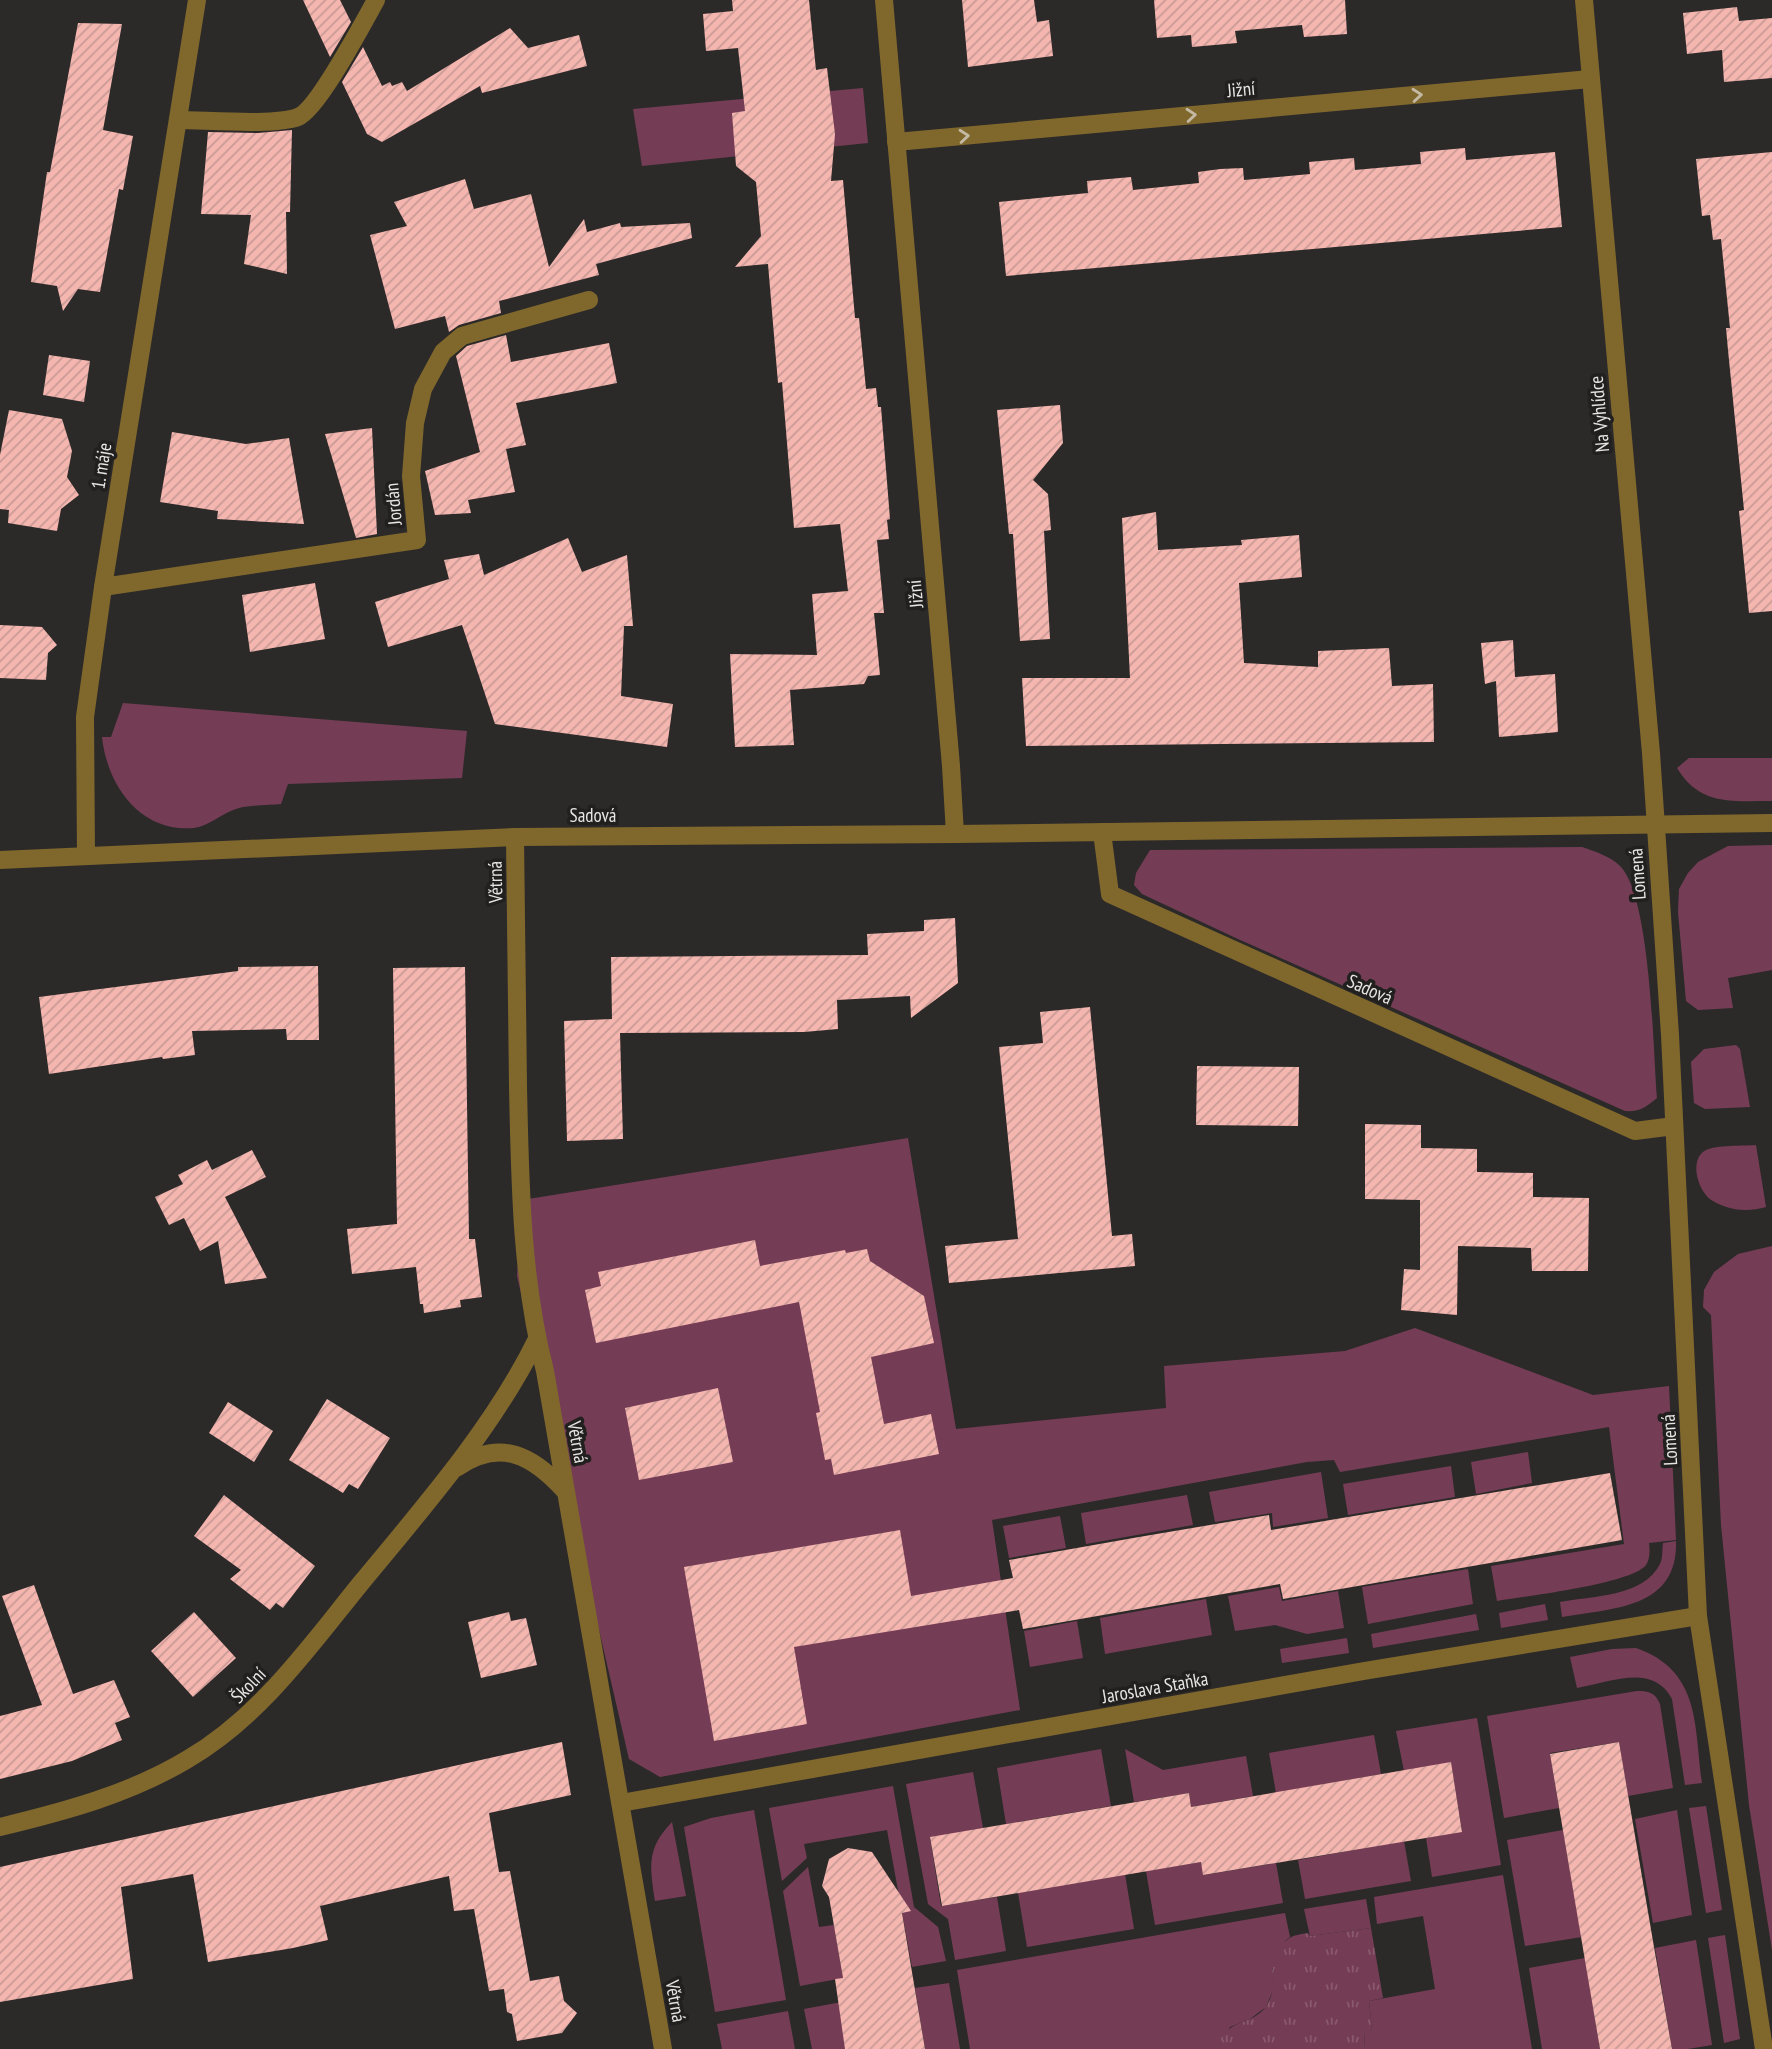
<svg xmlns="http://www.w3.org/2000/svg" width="1772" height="2049" font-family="'PT Sans Narrow',sans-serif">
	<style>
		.green { fill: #753d55 }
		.park { fill: url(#park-tufts) }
		.building { fill: url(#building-hatch) }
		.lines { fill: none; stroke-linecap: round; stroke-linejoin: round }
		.minor { stroke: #80682d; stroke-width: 18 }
		.oneway { stroke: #c3b9a4 }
		.labels { text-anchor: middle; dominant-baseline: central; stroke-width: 7; stroke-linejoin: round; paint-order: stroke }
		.street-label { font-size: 19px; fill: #e7e5e4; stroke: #22201f }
	</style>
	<defs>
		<pattern id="park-tufts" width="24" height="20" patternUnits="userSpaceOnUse" patternTransform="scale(1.75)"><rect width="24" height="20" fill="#753d55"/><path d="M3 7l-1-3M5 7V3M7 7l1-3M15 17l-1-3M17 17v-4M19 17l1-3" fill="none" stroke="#89596d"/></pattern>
		<pattern id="building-hatch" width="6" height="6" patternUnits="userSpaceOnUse" patternTransform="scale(1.75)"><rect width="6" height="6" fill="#f5b6b0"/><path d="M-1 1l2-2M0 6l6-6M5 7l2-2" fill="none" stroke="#c99a95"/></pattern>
	</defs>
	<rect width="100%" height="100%" fill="#2c2a29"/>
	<!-- green -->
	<g class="green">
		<polygon points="863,88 868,143 642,166 633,109"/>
		<path d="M123,703L467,731L462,778L288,784L281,804C268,805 252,805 239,808C223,812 210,826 194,828C140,833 107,785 102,737H111Z"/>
		<path d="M1689,758H1772V801C1732,801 1700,806 1677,768Z"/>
		<polygon points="1772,845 1772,970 1728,978 1733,1008 1698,1010 1686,1001 1678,912 1679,889 1688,873 1698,862 1728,846"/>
		<path d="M1582,847C1596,852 1610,856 1620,866C1651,897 1653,1050 1657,1098C1646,1107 1640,1112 1625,1111L1238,939L1142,894L1134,885L1136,873L1150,850Z"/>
		<polygon points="1736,1045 1740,1049 1750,1107 1705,1109 1694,1103 1691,1062 1704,1049"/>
		<path d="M908,1138L956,1429L1166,1408L1164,1366L1345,1351L1415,1328L1593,1395L1669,1386L1676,1540L1649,1543C1650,1550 1650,1559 1646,1565C1631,1584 1526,1596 1497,1601L1491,1566L1624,1544L1609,1427L1340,1472L1334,1460L1307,1462L992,1520L1020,1710L660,1777L629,1759L517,1276L522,1200Z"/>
		<path d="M1756,1145L1766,1207C1748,1212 1730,1211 1713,1201C1698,1193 1688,1159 1706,1150C1716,1145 1744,1146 1756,1145Z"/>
		<polygon points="1772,1246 1772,1950 1749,1805 1721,1525 1711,1315 1703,1307 1704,1290 1714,1272 1738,1254"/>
		<polygon points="1528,1452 1532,1483 1476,1494 1471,1462"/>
		<polygon points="1451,1466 1455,1497 1348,1515 1343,1484"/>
		<polygon points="1321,1472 1328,1518 1273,1527 1272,1513 1215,1522 1209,1492"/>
		<polygon points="1187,1495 1193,1525 1086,1544 1081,1513"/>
		<polygon points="1060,1516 1066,1548 1009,1558 1003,1526"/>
		<path d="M1676,1541C1678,1609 1613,1608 1562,1617L1560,1602C1591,1596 1644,1597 1660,1564C1663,1558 1662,1550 1663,1543Z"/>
		<polygon points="1468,1569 1473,1604 1368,1624 1362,1587"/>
		<polygon points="1279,1587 1282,1601 1338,1591 1344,1628 1307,1634 1275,1625 1235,1631 1228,1596"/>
		<polygon points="1206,1599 1212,1635 1105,1654 1100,1618"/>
		<polygon points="1545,1604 1548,1620 1501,1628 1499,1613"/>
		<polygon points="1476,1614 1479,1630 1373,1648 1371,1634"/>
		<polygon points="1077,1621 1083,1658 1030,1667 1024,1631"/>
		<polygon points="1347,1638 1349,1653 1282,1663 1280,1649"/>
		<path d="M1636,1648C1701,1671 1694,1725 1702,1783L1685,1785L1672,1699C1653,1663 1611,1682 1577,1688L1570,1657L1612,1649Z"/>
		<path d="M1637,1691C1650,1691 1655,1693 1660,1704L1673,1788L1628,1796L1619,1742L1550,1753L1559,1808L1504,1818L1487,1716Z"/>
		<polygon points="1477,1718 1501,1865 1432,1877 1426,1838 1462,1831 1451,1763 1404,1771 1396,1731"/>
		<polygon points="1374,1735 1381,1774 1276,1793 1269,1753"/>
		<polygon points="1101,1749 1111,1806 1006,1824 997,1768"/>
		<polygon points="1125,1749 1163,1770 1246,1756 1253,1796 1191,1807 1189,1793 1134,1802"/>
		<polygon points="973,1772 983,1828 930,1838 941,1906 997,1897 1006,1951 955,1960 948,1919 928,1904 906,1784"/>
		<polygon points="893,1786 914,1907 938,1927 946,1961 912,1967 887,1830 804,1844 807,1858 782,1881 769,1808"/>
		<polygon points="1706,1806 1722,1910 1706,1913 1689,1808"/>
		<polygon points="754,1810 786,2000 715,2012 684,1827 711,1818"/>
		<polygon points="1677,1810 1692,1915 1653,1923 1635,1819"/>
		<path d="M672,1822L686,1896L655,1901C650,1866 646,1849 672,1822Z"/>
		<polygon points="1563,1830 1582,1937 1525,1946 1507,1840"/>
		<polygon points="1404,1841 1411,1881 1305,1899 1298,1860"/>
		<polygon points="1201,1862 1204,1875 1276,1863 1283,1903 1155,1925 1146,1871"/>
		<polygon points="808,1867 819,1927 834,1925 843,1978 800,1986 783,1891"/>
		<polygon points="1125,1874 1134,1929 1027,1947 1018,1893"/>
		<polygon points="1503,1875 1532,2049 1365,2049 1364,2032 1372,2030 1369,2001 1435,1989 1423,1916 1377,1924 1374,1897"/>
		<polygon points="1366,1899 1371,1928 1310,1936 1304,1909"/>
		<polygon points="1285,1913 1290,1937 1286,1940 1272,1970 1273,1990 1266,2007 1250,2019 1230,2027 1216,2049 970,2049 957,1970"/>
		<polygon points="1725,1935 1740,2039 1724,2043 1708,1938"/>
		<polygon points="1696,1940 1712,2045 1688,2049 1672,2049 1655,1948"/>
		<polygon points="1585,1958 1600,2049 1542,2049 1529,1968"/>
		<polygon points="949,1983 960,2049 925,2049 915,1988"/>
		<polygon points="847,2001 855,2049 812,2049 804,2009"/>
		<polygon points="788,2011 795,2049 722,2049 717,2024"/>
	</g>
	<!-- park -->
	<path class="park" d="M1371,1928L1383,1998L1369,2001L1372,2030L1364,2033L1365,2049H1216C1226,2016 1252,2028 1267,2005C1274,1994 1272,1985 1272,1973C1273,1964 1280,1945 1288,1939C1293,1935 1302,1934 1308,1933L1310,1936Z"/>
	<!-- building -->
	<g class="building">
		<polygon points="303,0 340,0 351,22 330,57"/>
		<polygon points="732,0 809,0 816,70 827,68 835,134 831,181 843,180 855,318 859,318 866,389 876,388 878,407 881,407 890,519 887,520 889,539 877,540 884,613 874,613 880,675 868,676 864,684 790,690 794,745 735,747 730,654 817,655 812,594 848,591 840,524 794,528 782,382 778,383 768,264 735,267 761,236 756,182 736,166 732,113 745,111 738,48 706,51 703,14 733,11"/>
		<polygon points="962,0 1034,0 1037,22 1049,20 1053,56 968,67"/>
		<polygon points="1154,0 1345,0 1347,34 1304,37 1302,25 1235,31 1237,43 1192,47 1191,35 1157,38"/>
		<polygon points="1737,7 1739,21 1772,18 1772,78 1724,82 1722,50 1687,54 1683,13"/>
		<polygon points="78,23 122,24 103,130 133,136 123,190 119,189 100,292 78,289 63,311 57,286 31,282 47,172 50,172"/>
		<polygon points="510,28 528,48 579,35 587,66 482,93 480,86 382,142 367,134 342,82 363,47 382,86 390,82 392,86 402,82 407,91"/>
		<polygon points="292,130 290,212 286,212 287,274 244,264 251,215 201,214 208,132 258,133"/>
		<polygon points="1465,148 1466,160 1555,152 1562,227 1006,276 999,202 1088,193 1087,181 1131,177 1133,190 1199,183 1198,172 1220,169 1243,168 1244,180 1310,174 1309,162 1331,160 1354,158 1355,170 1421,164 1420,152"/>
		<polygon points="1772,152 1772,611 1749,613 1739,511 1744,510 1728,350 1726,328 1730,328 1721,239 1713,240 1710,215 1702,216 1696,159"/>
		<polygon points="465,179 474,209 531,194 549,267 584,219 587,232 620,223 621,227 690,223 692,238 596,264 599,275 499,301 501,313 459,325 449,332 445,316 395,329 370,235 407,226 394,202"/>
		<polygon points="506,335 511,362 609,343 617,383 516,403 526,445 506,449 515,492 468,500 471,513 435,515 425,471 480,452 456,356 467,346"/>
		<polygon points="49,355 90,361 84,402 43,395"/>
		<polygon points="1060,405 1063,443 1033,480 1048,494 1051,530 1044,531 1050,639 1020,641 1013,534 1009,534 997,410"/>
		<polygon points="9,410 62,419 72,451 67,477 79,495 61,509 57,531 8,523 9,510 0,509 0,455"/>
		<polygon points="372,428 377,534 356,538 325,434"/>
		<polygon points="172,432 246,444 289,438 304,524 217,519 218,511 160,502"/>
		<polygon points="1156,512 1158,550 1242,545 1241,540 1299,535 1302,577 1239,583 1244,663 1318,667 1318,651 1389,648 1392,686 1433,684 1434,742 1026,746 1022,678 1130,678 1122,518"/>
		<polygon points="568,538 582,572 627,555 633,626 624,626 621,696 673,704 667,747 495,724 462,625 388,647 375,602 449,579 444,560 479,554 484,575"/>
		<polygon points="315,583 325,639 250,652 242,595"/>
		<polygon points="0,625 42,627 57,645 48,653 46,680 0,678"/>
		<polygon points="1513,640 1515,677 1555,674 1558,732 1499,737 1496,681 1485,684 1481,643"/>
		<polygon points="955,918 958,983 911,1018 910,996 837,1000 838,1029 804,1032 620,1033 623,1139 567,1141 564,1021 612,1019 611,957 868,955 867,934 924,931 924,920"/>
		<polygon points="318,966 319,1040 287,1040 286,1029 192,1031 195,1055 163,1059 162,1057 49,1074 39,997 238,971 238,967"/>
		<polygon points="465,967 469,1239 475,1239 482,1297 460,1300 461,1307 424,1313 423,1304 420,1304 416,1267 352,1274 347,1229 397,1224 393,968"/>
		<polygon points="1090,1007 1112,1236 1132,1234 1135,1266 949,1283 945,1246 1018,1239 999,1047 1043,1043 1040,1012"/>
		<polygon points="1197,1066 1299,1067 1298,1126 1196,1125"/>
		<polygon points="1365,1124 1421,1125 1421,1148 1477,1149 1477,1172 1533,1173 1533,1197 1589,1198 1588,1271 1532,1271 1531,1248 1458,1246 1457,1315 1401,1310 1404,1269 1420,1270 1420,1200 1365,1199"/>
		<polygon points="252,1150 266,1177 225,1197 267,1278 225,1284 218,1241 200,1251 184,1218 169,1225 155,1197 183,1184 178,1175 207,1160 212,1170"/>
		<polygon points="755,1240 760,1266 845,1250 846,1253 867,1249 870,1261 924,1296 934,1343 871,1357 884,1424 931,1414 939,1454 834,1475 831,1459 825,1460 816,1413 820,1412 799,1302 596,1343 585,1290 601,1286 598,1272"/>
		<polygon points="718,1388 733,1462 639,1480 625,1408"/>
		<polygon points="327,1399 390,1438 358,1489 349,1484 343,1493 289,1460"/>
		<polygon points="228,1402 273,1431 254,1462 209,1433"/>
		<polygon points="1610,1473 1622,1540 1283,1599 1280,1584 1023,1629 1019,1610 794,1647 807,1724 714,1741 684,1567 900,1530 911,1596 1013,1578 1009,1560 1139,1537 1269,1515 1271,1530"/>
		<polygon points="224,1495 315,1566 283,1608 276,1603 270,1610 230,1579 241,1570 194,1536"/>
		<polygon points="34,1585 73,1694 114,1680 130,1717 115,1723 122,1740 72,1761 0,1779 0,1716 42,1705 2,1596"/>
		<polygon points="194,1612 236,1658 193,1697 151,1651"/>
		<polygon points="509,1612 511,1621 526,1618 537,1665 481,1678 468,1622"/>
		<polygon points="562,1742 571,1795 489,1813 499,1872 510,1871 530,1981 559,1976 564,2001 577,2013 562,2033 517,2041 512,2014 507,2012 504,1989 489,1991 474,1909 454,1911 449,1876 320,1906 328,1940 293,1948 208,1962 193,1874 121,1887 133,1979 0,2002 0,1867"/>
		<polygon points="1619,1742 1654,1947 1672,2049 1600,2049 1550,1754"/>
		<polygon points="1451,1762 1462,1832 1203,1875 1201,1862 942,1906 930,1837 1189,1793 1191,1807"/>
		<polygon points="848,1848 872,1852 911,1911 902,1913 925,2049 845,2049 835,1979 843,1978 829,1897 822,1886 829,1859"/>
	</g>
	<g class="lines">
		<!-- minor -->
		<g class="minor">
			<polyline points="884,0 951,766 955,834"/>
			<polyline points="1584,0 1651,753 1670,1035 1698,1616 1764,2049"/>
			<path d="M178,120C207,120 274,126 298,117C318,109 363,23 376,0"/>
			<polyline points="896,142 1590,79"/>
			<polyline points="103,587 417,540 411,476 415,423 423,389 443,352 462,336 589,300"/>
			<polyline points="1102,832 1110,894 1635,1131 1674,1126"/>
			<path d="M515,837C516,920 517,1003 518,1086C520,1182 521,1278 545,1371L663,2049"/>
			<polyline points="86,856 85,717 103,587 197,0"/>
			<polyline points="0,860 515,837 955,834 1772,823"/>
			<path d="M458,1467C501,1438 533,1456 564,1490"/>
			<polyline points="621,1803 1364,1671 1698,1616"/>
			<path d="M0,1827C66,1811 130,1794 188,1759C261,1716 309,1647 361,1583C423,1508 494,1427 537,1339"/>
		</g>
	</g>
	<!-- one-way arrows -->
	<defs><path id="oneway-chevron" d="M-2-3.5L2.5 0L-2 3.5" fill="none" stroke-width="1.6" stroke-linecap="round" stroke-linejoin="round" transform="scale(1.75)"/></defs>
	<g class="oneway">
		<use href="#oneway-chevron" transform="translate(1417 95) rotate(-5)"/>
		<use href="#oneway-chevron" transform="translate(1191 115) rotate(-5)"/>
		<use href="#oneway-chevron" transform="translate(964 136) rotate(-5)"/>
	</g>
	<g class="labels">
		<!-- street labels -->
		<g class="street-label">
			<text transform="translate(1241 89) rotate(-5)">Jižní</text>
			<text transform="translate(1599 414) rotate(-95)">Na Vyhlídce</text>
			<text transform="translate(101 466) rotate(-81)">1. máje</text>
			<text transform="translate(393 504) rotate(-95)">Jordán</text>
			<text transform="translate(915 594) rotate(-95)">Jižní</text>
			<text x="593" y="815">Sadová</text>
			<text transform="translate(1637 874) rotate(-94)">Lomená</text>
			<text transform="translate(495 882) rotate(-91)">Větrná</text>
			<text transform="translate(1370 989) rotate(24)">Sadová</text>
			<text transform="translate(1669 1440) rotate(-93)">Lomená</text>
			<text transform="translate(578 1442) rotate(80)">Větrná</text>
			<text transform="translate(248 1685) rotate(-46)">Školní</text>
			<text transform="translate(1155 1687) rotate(-10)">Jaroslava Staňka</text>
			<text transform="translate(676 2001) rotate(80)">Větrná</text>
		</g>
	</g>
</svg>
